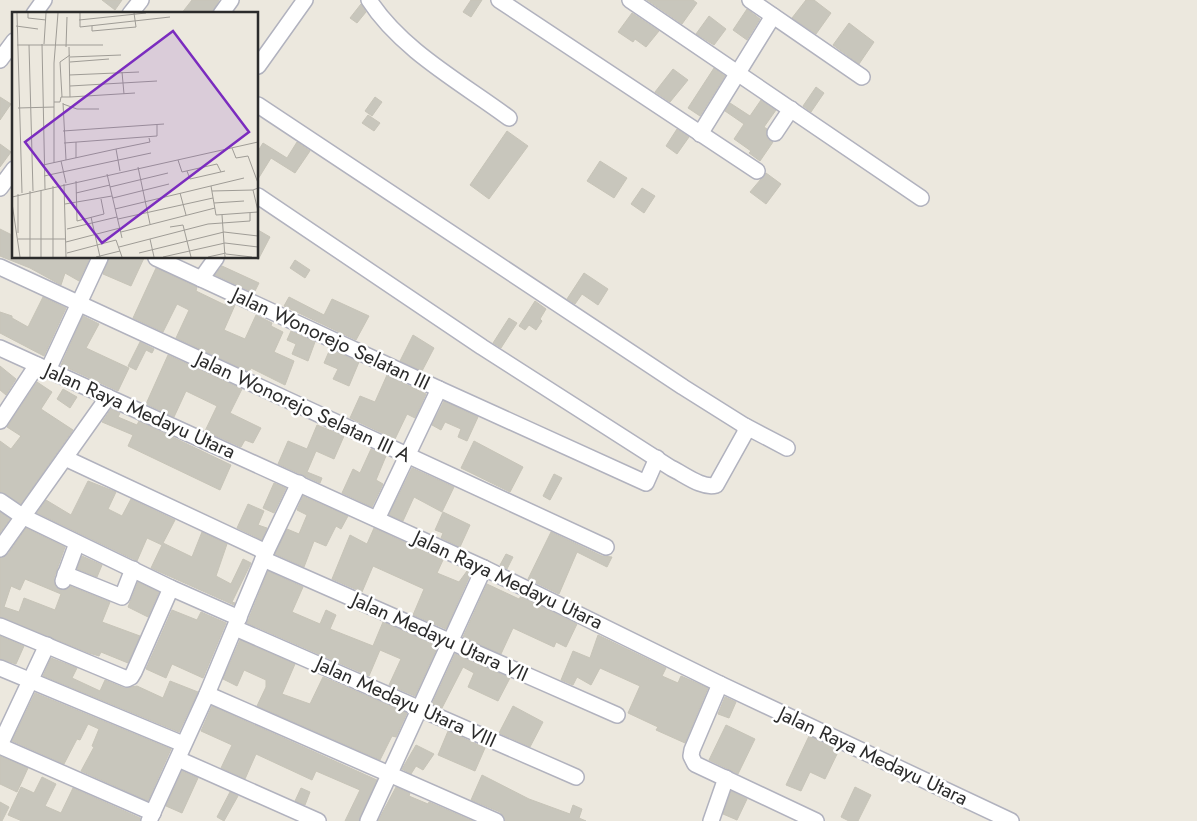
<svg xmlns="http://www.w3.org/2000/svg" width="1197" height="821" font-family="Jost,sans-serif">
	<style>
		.building { fill: #c8c6bc; stroke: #c7c4b8; fill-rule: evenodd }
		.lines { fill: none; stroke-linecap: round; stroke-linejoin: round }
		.minor-casing { stroke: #b1b2be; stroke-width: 18 }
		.minor { stroke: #fff; stroke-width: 15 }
		.labels { text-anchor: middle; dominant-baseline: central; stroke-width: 5; stroke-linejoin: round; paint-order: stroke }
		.street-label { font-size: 20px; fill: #2b2b2b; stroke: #fff }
		.inset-road { fill: none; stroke: #9f9c96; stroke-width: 1 }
		.view { fill: #7b2cbf; fill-opacity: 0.15; stroke: #7b2cbf; stroke-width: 2.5 }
		.inset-edge { fill: none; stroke: #2b2b2b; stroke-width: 2.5 }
	</style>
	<rect width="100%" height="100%" fill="#ece8de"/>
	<!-- building -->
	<g class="building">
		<polygon points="102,0 122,0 115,10"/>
		<polygon points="192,0 219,0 212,14 181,14"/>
		<polygon points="471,0 482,0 471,17 463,12"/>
		<polygon points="647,0 693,0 697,3 682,24"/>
		<polygon points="806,0 814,0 831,13 816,34 792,18"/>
		<polygon points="361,4 366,12 357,23 350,18"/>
		<polygon points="747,9 760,19 747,40 733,30"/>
		<polygon points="632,13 659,31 646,47 635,39 633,42 618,32"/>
		<polygon points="709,16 726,29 714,45 696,34"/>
		<polygon points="849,23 874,42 859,64 833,45"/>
		<polygon points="714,68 725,76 700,116 688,108"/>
		<polygon points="673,69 688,80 670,102 655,92"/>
		<polygon points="816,87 824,93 811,112 803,106"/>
		<polygon points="0,97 11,104 0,120"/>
		<polygon points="375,97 382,102 372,116 365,111"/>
		<polygon points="761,100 776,110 764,127 767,129 767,138 773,142 760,161 749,153 751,151 734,139 744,124 725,111 730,103 750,116"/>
		<polygon points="368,115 380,123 374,131 362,123"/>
		<polygon points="677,129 689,137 677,154 666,146"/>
		<polygon points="507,131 528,146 489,199 470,185"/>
		<polygon points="297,142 310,151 295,173 271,158 258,179 258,151 263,143 287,158"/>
		<polygon points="0,144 11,152 0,167"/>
		<polygon points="600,161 627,178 614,198 587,181"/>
		<polygon points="766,173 781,184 766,204 750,192"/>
		<polygon points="642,188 655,196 644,213 631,204"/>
		<polygon points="0,229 14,236 14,258 90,258 79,281 65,273 61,285 30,268 0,256"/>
		<polygon points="258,230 270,237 258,260"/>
		<polygon points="109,258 144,258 131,286 103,274"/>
		<polygon points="295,260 310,270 305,278 290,268"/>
		<polygon points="222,266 259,283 254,293 215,275"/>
		<polygon points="156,268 197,287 196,291 225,305 226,301 235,305 224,330 245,339 256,315 272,323 271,326 283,332 274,352 294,361 285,385 251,368 249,372 176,338 189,310 177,304 163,332 133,318"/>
		<polygon points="584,273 608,289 598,305 582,294 575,304 567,299"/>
		<polygon points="43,297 66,308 44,356 0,333 0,312 12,316 12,318 28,327"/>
		<polygon points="289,297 324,315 332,299 369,316 356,340 284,306"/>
		<polygon points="535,301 546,309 540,319 542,321 536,330 529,325 525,330 519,326"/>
		<polygon points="83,316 99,324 86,348 129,368 118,391 61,365"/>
		<polygon points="509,318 517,323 501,348 493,343"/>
		<polygon points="291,331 315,342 308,361 292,354 296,344 287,340"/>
		<polygon points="413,335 434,348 422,371 400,361"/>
		<polygon points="140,342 154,349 152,353 146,350 136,370 128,366"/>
		<polygon points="330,349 359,362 349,386 333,379 338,369 324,363"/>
		<polygon points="168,355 242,389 230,413 261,428 253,443 245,440 241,447 205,431 217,406 186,391 174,417 146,404"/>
		<polygon points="0,366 16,379 6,395 0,390"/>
		<polygon points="387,375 426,394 415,418 407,414 395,439 350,418 360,396 375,402"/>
		<polygon points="37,382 52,392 41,409 73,430 21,504 0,492 0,441 11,449 21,436 7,427"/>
		<polygon points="63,389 77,397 70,408 57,399"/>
		<polygon points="444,401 478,417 467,441 458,437 461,429 445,422 441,430 432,425"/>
		<polygon points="111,409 120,413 118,417 137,425 139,421 231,465 220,490 128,446 133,435 102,422"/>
		<polygon points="317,425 344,436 334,459 316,451 307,472 322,478 320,483 278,464 288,441 307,449"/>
		<polygon points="474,441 523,467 510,492 461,468"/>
		<polygon points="371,449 386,456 376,480 383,484 372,507 342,493 353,469 360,473"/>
		<polygon points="412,468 454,487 442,512 414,497 403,521 389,515"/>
		<polygon points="554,474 562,478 550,500 543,496"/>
		<polygon points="88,481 116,492 108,509 122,516 131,499 175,520 163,543 192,557 202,532 227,544 216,576 231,584 243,559 251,563 232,602 235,603 234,605 151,568 162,545 147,538 137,561 37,513 46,500 71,515"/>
		<polygon points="274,483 286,488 274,513 263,508"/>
		<polygon points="303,496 348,516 341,529 336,526 326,546 314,541 304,567 275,554 287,529 299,534 307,515 297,510"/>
		<polygon points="248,504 264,511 258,525 267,528 262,540 237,528"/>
		<polygon points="0,512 10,519 0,533"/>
		<polygon points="443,512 470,525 460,547 441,538 443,533 435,530"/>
		<path d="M26,528L65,547L54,578L56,587L64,590L70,586L110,602L102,622L140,636L128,663L101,652L99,656L89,653L0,617V558L8,554ZM25,579L61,594L55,610L24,598L19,612L4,607L11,586L20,590Z"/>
		<polygon points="374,528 443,560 437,573 459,582 467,571 471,573 446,629 413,615 424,589 373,566 362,592 332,579 350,535 367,544"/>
		<polygon points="551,532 602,556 612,557 607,567 577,552 559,594 528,579"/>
		<polygon points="506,554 513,557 507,569 500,565"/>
		<polygon points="82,556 102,565 97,577 77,569"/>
		<polygon points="268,571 303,587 292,612 320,624 326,610 336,615 330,629 373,646 383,622 438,646 415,696 389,685 401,659 380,650 369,676 247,623"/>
		<polygon points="138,582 159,592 148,617 128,607"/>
		<polygon points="487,584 519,599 521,596 577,624 566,647 556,642 554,647 513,628 501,654 463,637"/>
		<polygon points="172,610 197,620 201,612 226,623 203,678 172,664 166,678 146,669"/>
		<polygon points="598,635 666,668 662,676 678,683 681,676 708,688 685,743 656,730 658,727 628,713 640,686 600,668 591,685 577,677 573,685 561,680 573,651 590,658"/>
		<polygon points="0,636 24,646 16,664 0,659"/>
		<polygon points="240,640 295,664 282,694 310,704 323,677 407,713 396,737 392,736 380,760 257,706 266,687 266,680 244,670 237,686 223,679"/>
		<polygon points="455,654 510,678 498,701 468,687 474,673 463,667 442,708 432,704"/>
		<polygon points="51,658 77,668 72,678 100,691 105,680 124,688 137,686 163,698 170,681 198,692 179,732 43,676"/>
		<polygon points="35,693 171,749 148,801 81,771 94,747 92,746 99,729 88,724 80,740 77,739 64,764 12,741"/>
		<polygon points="725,697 736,702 729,718 718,714"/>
		<polygon points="212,706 377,780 359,821 345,821 360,790 316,771 312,780 256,754 245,779 221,768 232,745 201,731"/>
		<polygon points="513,706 543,722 530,747 499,733"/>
		<polygon points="726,725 755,739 738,774 709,760"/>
		<polygon points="448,731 485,748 475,771 438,755"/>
		<polygon points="809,736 839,750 825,779 810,772 801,791 786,785"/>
		<polygon points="416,745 434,754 423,770 416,766 411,774 402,769"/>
		<polygon points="0,756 28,768 17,792 0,784"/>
		<polygon points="182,771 198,778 182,813 166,806"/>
		<polygon points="482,775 529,799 570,814 573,805 582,809 579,818 586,821 505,821 500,812 471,800"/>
		<polygon points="42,777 56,784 45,806 61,813 73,788 140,818 140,821 22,821 8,815 21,787 34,793"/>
		<polygon points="396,787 410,793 409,796 428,804 429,802 473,821 378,821"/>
		<polygon points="855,787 871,795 858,821 849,821 841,817"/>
		<polygon points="301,788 310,792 305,805 295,801"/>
		<polygon points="731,791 747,799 737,820 723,814"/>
		<polygon points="230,792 238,796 224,821 217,817"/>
		<polygon points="0,802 9,807 2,821 0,821"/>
	</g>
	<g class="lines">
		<!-- minor casing -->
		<g class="minor-casing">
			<g id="minor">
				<path d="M369,0C401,50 462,83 509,118"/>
				<polyline points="499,0 757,171"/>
				<polyline points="630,0 921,198"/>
				<polyline points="750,0 862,77"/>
				<polyline points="34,14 44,0"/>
				<polyline points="130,14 141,0"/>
				<polyline points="221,14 231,0"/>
				<polyline points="0,60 14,41"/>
				<polyline points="258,66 305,0"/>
				<polyline points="258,105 683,387 745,426 787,448"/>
				<polyline points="775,133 791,109"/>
				<polyline points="700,134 773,16"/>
				<polyline points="0,188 14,169"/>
				<path d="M258,196L482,347L671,468C684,474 702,489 716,485L745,433V426"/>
				<polyline points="156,258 439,389 377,519"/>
				<polyline points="0,267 606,547"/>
				<polyline points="201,279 216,258"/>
				<polyline points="0,348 484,568 720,684 1011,821"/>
				<polyline points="48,370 100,258"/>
				<polyline points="439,389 646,483 657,458"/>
				<polyline points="0,421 37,365"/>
				<polyline points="65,458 266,552"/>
				<polyline points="0,501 22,516 171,588 239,618"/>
				<polyline points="0,549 108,397"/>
				<polyline points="263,559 617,715"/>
				<polyline points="65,574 122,597 133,569"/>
				<polyline points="63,581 77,543"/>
				<polyline points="0,626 127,679 131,677 134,672 171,588"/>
				<polyline points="235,628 576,777"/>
				<polyline points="0,668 183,744"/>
				<polyline points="720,684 692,750 691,756 695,764 816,821"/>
				<polyline points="207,694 496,821"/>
				<polyline points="0,745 47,645"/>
				<polyline points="0,746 153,813"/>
				<polyline points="178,759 318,821"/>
				<polyline points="149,821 207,694 266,552 299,483"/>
				<polyline points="368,821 484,568"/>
				<polyline points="711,821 726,778"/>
			</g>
		</g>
		<!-- minor -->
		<use href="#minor" class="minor"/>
	</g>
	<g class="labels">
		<!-- street labels -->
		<g class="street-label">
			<text transform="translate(331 339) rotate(25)">Jalan Wonorejo Selatan III</text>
			<text transform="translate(303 407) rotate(25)">Jalan Wonorejo Selatan III A</text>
			<text transform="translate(140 411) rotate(24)">Jalan Raya Medayu Utara</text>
			<text transform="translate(508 580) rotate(25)">Jalan Raya Medayu Utara</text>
			<text transform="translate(440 637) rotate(24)">Jalan Medayu Utara VII</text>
			<text transform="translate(406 702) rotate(24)">Jalan Medayu Utara VIII</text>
			<text transform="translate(873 756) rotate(25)">Jalan Raya Medayu Utara</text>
		</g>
	</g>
	<!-- overview -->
	<g transform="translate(12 12)">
		<rect width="246" height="246" fill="#ece8de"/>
		<path class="inset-road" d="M5,1L10,181M16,1V6L34,8M68,1V15L158,5M67,8L134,1M4,14L26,17M80,14V19L124,15L122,1M30,32L33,177M32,32L34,1M5,33H91M17,33L21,179M54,35L55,5M58,45L109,43M58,50L97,47M110,60L112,82M57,63L127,60M58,74L145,69M50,85L48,50L58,43M58,85L123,81M42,90H48L49,85H58L57,35M51,91L54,148M51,92L65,97H87M6,96L42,95M51,119L152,112M64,130V146M52,131L145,124V113M220,136L224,146L236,144L246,171M104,137L138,130L137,126M166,148L170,160L205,152L209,160M49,149L54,171M42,151V51L46,1M31,153L104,137L108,159M126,155L138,212M175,159L178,167L213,159M95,162L110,226M32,164L139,141M64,169L65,209L92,202L89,187M52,172L54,245M199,174L204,203L246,200M98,175L156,161M246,176L241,178L246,199M200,179L241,178M64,181L98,173M168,181L174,203M0,185L246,130M101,186L157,172M0,191L8,245M202,191L232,189M53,192L100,184M103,197L232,166M210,203L213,245M79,205L88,245M106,207L201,186M158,215L171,213L179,245M55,217L105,205M109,220L203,196M6,221V182M6,227H54M138,227L142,245M54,230L108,216M107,235L196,212L238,209V201M55,241L104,228L110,245M127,241L212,220L246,224M214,242L240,245M18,245V179M29,245V178M41,245V174M84,245L108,239M151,245L213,231L246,235M196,245L214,241"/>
		<path class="view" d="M161,19L237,120L90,231L13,130Z"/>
		<rect width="246" height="246" class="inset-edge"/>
	</g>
</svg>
